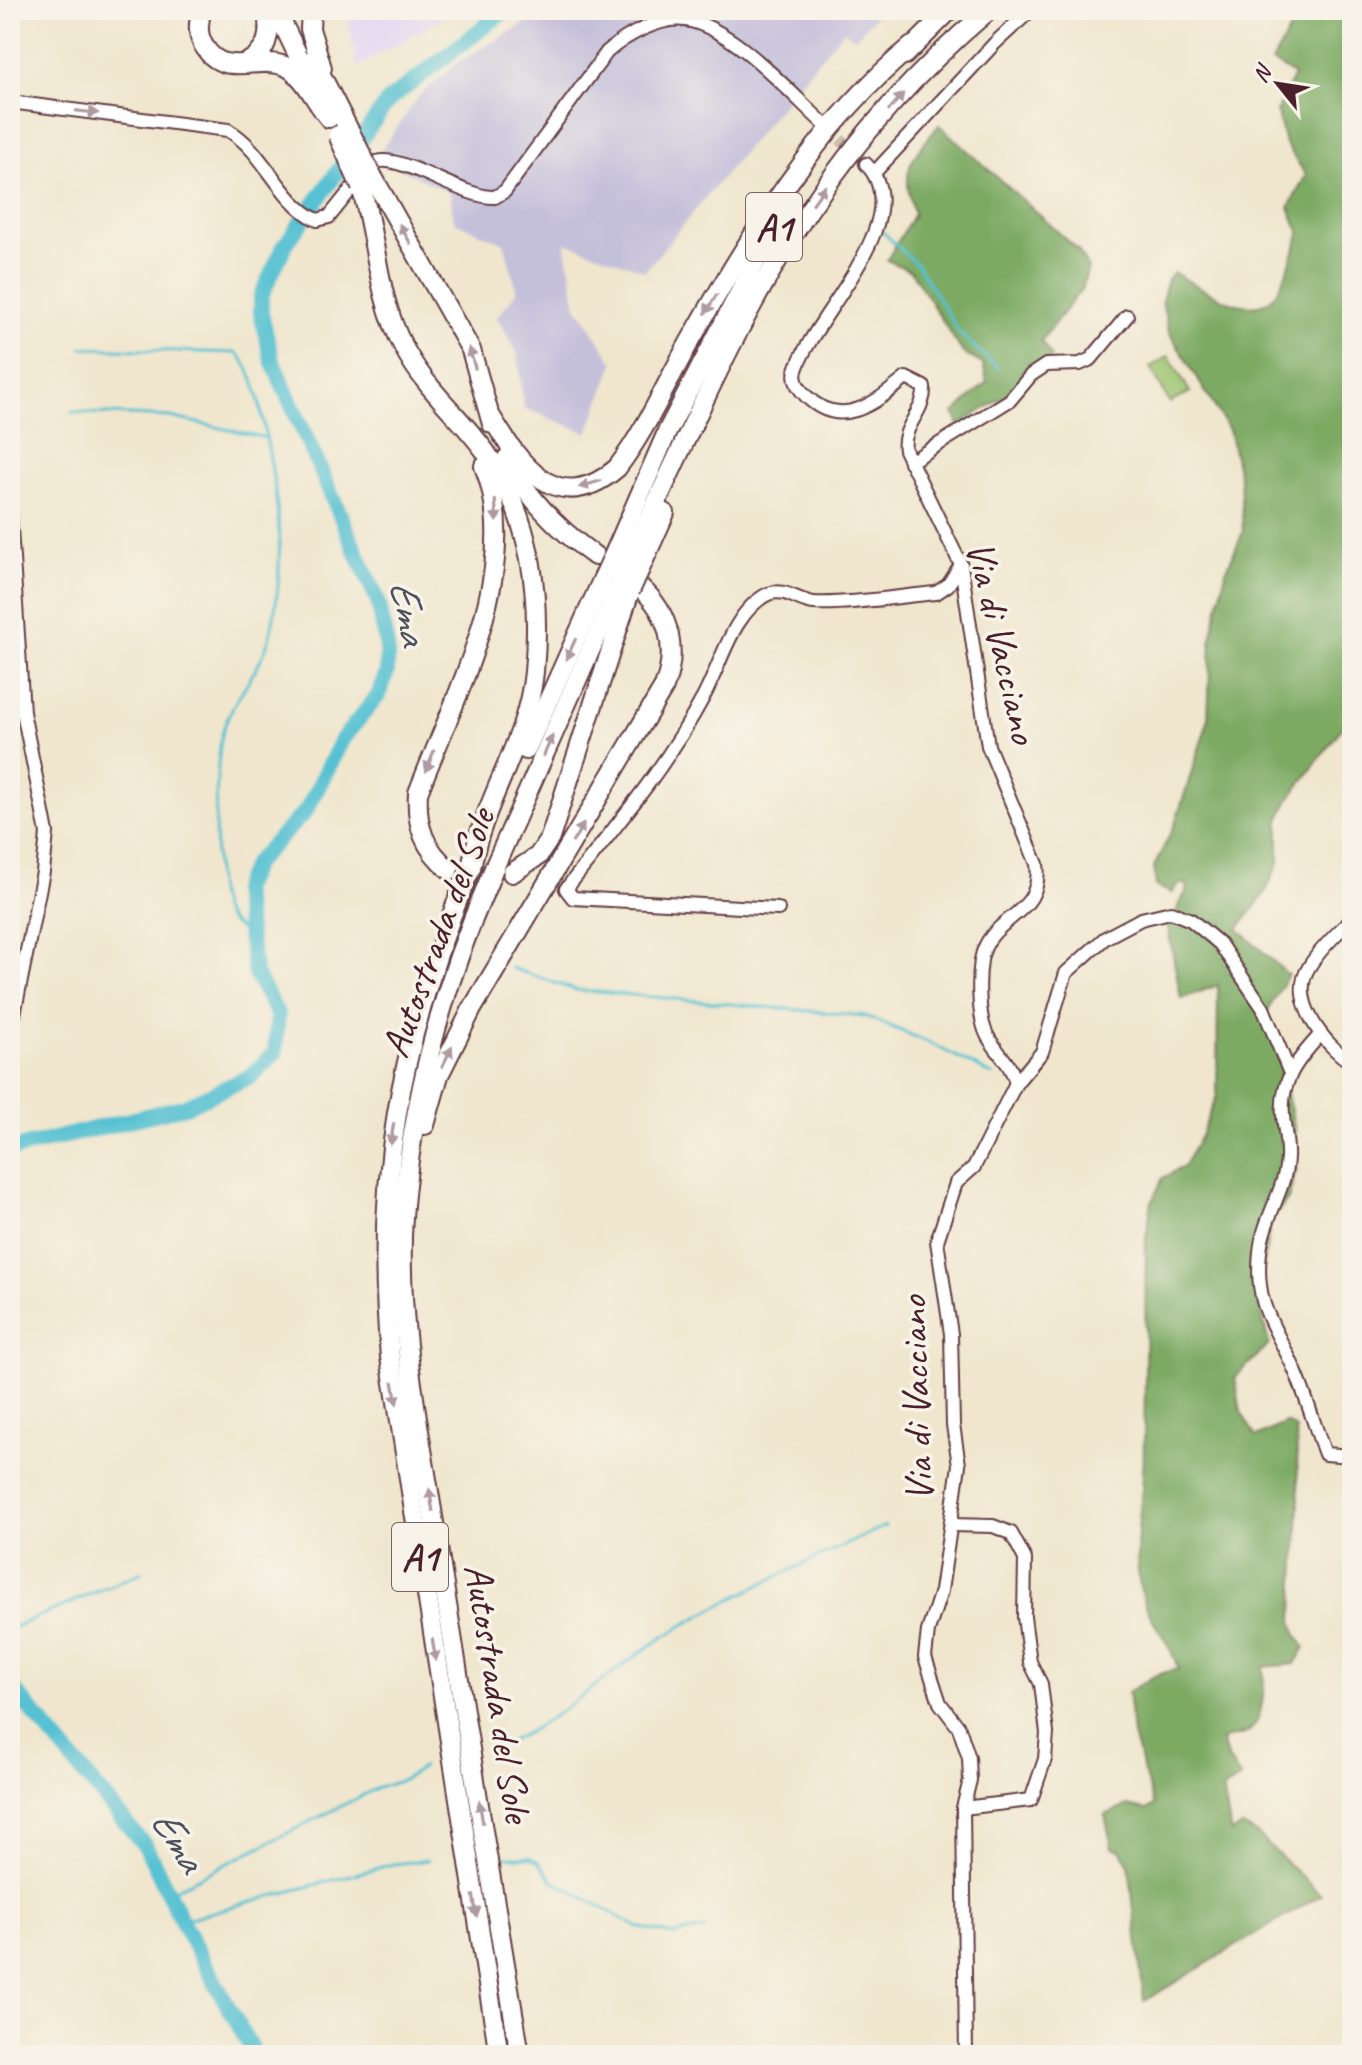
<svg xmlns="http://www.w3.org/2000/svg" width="1362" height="2065" font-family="Caveat,sans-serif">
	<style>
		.built { fill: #e2d4f3 }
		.industrial { fill: #c5c0da }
		.green { fill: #9cc571; stroke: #73724e; stroke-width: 2 }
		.forest { fill: #7daa63; stroke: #646447; stroke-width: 2 }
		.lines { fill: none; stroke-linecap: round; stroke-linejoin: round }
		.stream { stroke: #57c1d2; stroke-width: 3 }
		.river { stroke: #57c1d2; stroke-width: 16 }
		.minor-tunnel { stroke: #cfbead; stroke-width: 12; stroke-dasharray: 12 6; stroke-linecap: butt }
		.minor-casing { stroke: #633d43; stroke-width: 16 }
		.highway-casing { stroke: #633d43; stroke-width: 22 }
		.minor { stroke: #fff; stroke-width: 12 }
		.highway { stroke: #fff; stroke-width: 18 }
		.highway-bridge-casing { stroke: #633d43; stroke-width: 22; stroke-linecap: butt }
		.highway-bridge { stroke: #fff; stroke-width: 18 }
		.oneway { fill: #ae9aa0 }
		.labels { text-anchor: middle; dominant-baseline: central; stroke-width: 7; stroke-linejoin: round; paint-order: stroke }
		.shield { fill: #f7f3e8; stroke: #7e5f64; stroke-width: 2 }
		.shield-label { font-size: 38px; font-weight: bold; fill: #4a1f2b }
		.street-label { font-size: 40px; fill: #4a1f2b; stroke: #f7f3e8 }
		.water-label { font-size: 42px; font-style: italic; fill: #4e505d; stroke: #f7f3e8 }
	</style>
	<rect width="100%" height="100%" fill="#f7f3e8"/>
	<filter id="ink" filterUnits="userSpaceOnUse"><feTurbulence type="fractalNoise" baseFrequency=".0125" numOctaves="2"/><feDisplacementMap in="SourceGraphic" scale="16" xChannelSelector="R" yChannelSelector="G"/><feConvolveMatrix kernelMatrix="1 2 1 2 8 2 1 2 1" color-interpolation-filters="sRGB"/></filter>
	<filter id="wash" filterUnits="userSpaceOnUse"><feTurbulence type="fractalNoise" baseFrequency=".006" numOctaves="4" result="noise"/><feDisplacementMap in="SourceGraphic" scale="32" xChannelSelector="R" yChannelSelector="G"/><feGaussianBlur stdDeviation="1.8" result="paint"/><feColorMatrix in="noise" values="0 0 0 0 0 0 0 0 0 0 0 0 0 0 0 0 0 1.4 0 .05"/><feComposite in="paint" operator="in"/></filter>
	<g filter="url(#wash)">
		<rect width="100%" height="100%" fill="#f0e6cd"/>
		<!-- built -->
		<polygon class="built" points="347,10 457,10 357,67"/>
		<!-- industrial -->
		<polygon class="industrial" points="548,10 880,10 856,38 843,31 645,271 565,242 577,306 614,363 588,433 524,408 517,352 497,317 517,291 504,243 454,222 450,193 376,157 420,95 460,61"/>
		<!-- green -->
		<polygon class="green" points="1169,356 1190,392 1170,403 1150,367"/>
		<!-- forest -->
		<g class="forest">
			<path d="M1293,10H1352V714L1288,801L1279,820V862L1265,893L1238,929L1288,975L1264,1017L1280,1061L1295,1130L1296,1170L1288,1199L1271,1221L1258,1296L1269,1345L1235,1377L1241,1412L1256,1437L1286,1423L1296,1429L1299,1508L1293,1620L1297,1636L1305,1647L1295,1664L1263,1667C1265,1684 1264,1723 1247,1733C1240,1736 1229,1737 1222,1740L1227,1757L1241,1778L1223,1789L1231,1833L1242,1826L1256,1833L1321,1895L1144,2001L1129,1865L1120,1850L1112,1848L1105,1815L1127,1806L1147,1810L1154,1805L1133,1736L1128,1692L1156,1675L1178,1669C1171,1641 1148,1621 1141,1592C1132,1553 1141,1515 1143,1476C1146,1397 1145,1317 1146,1237L1152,1201L1163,1178L1183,1167L1201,1136L1217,1095L1218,985L1181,999L1168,928L1186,892L1187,883L1177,885L1172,893L1156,886L1154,867L1175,824L1208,721L1211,639L1226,571L1243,532L1240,480L1229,430L1169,332L1162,301L1168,278L1174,273C1198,286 1254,326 1276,293C1287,277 1293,253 1300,234L1289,207L1306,175L1285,143L1277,111L1294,75L1272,62L1293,24Z"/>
			<path d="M939,125L1078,250L1088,268L1082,288L1041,341L1052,357L1023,376L1016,389L959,425L954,413L987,382L983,364L963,353L911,271L887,260L914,214C900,166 910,162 939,125Z"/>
		</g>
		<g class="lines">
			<!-- stream -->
			<g class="stream">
				<polyline points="883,232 918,266 961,335 998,368"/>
				<path d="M82,348L236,353C255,368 261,409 265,432C279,500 286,563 271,632C262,670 234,695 223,730C215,757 211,889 223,912C229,924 240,929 251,936"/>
				<polyline points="71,412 170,417 267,438"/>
				<polyline points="511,968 576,990 865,1016 928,1042 992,1075"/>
				<polyline points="10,1629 142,1572"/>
				<path d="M501,1746C562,1718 607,1673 662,1638C733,1594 810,1562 885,1526"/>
				<polyline points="502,1857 528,1857 538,1861 552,1880 637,1927 674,1935 704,1929"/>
				<polyline points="170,1892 375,1789 403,1780 423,1767"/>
				<polyline points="182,1920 393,1864 428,1860"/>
			</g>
			<!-- river -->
			<g class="river">
				<polyline points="10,1150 186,1106 251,1076 275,1053 278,1015 255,974 242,890 255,863 306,811 343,738 378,696 387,672 387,647 378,601 272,360 261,313 261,296 285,245 389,100 506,10"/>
				<polyline points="10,1685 146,1847 185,1928 255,2055"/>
			</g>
		</g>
	</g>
	<g filter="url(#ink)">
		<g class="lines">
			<!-- minor-tunnel -->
			<polyline class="minor-tunnel" points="827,127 866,164"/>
			<!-- minor casing -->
			<g class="minor-casing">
				<g id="minor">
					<path d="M10,102L228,130C265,151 278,200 317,220L329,217L353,187"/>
					<path d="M373,164C393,148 463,199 495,197L505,191L607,52C625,36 660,16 686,20C734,28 789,92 824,124"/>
					<path d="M866,164C919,218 814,315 796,370C793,380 799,389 806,396C841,431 875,403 906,378L924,387C926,411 901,426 905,450L961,565L988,746L1037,864C1044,918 989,914 981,960C978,980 978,1017 987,1035C996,1052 1012,1064 1016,1083"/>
					<polyline points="875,172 995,43 1031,10"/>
					<polyline points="910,462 1010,400 1031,375 1046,365 1080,364 1091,359 1127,316"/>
					<polyline points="10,513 23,712 47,833 43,872 10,1034"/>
					<path d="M778,909L573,898L566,889C616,826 666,767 704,696C721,664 733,611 768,594C784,587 799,602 814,603C848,605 901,596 936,593L948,585L961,565"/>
					<path d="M1352,919C1338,932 1319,950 1309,967C1288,1000 1325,1046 1352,1063"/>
					<path d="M1320,1035C1298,1059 1280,1081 1283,1115C1284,1129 1288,1144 1287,1158C1285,1192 1263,1219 1260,1252C1254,1308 1276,1326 1296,1373C1307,1399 1315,1427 1325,1454L1352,1456"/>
					<polyline points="951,1525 993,1526 1011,1533 1025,1559 1024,1617 1030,1662 1041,1684 1047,1733 1045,1759 1031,1800 963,1808"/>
					<polyline points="966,2055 963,1808 970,1780 969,1758 959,1728 940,1703 925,1657 928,1631 941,1591 959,1465 953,1425 951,1334 937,1241 956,1183 974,1167 1016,1083 1042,1052 1066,973 1105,938 1141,919 1171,912 1191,920 1220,944 1263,1008 1289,1071"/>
				</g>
			</g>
			<!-- highway casing -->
			<g class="highway-casing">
				<g id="highway">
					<path d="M202,10C198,22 197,35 204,46C223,79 257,55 285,66C304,74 315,102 329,118"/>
					<polyline points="276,10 311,82"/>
					<polyline points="311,10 310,29 322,68"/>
					<polyline points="905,55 950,10"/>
					<polyline points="313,59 348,128"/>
					<path d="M243,64C268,55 272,33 266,10"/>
					<polyline points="374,179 471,350 492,424"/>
					<path d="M361,187C377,240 377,296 403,346C425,389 457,413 485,451C531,515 541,595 534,672C527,743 483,800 471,868"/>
					<path d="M490,415C520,465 557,519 617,468C647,429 668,379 693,336C751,233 821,121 912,46"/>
					<path d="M507,458C527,498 559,530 595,556"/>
					<polyline points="615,552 668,430 768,238"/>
					<path d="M630,559C685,443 736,320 807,213C857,138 920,68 989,10"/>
					<polyline points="640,569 665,513"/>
					<polyline points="526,750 603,578"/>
					<polyline points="494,868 620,583"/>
					<path d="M450,870C424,849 416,826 418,793C454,698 525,567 484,466"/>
					<polyline points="512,873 538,856 550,838 630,591"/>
					<path d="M465,881C399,1046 374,1180 390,1357L499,2055"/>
					<path d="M488,883C442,989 412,1100 403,1216C396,1320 419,1426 435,1529C462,1704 491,1880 520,2055"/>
					<path d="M425,1125L439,1075L472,1009L664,687C678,651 670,614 641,588"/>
				</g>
			</g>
			<!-- minor -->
			<use href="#minor" class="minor"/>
			<!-- highway -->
			<use href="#highway" class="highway"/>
			<!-- highway-bridge casing -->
			<g class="highway-bridge-casing">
				<g id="highway-bridge">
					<polyline points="348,128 374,179"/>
					<polyline points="338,135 361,187"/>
					<polyline points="603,578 615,552"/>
					<polyline points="620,583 630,559"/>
					<polyline points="630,591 640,569"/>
					<polyline points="465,881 471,868"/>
					<polyline points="488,883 494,868"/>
				</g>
			</g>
			<!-- highway-bridge -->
			<use href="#highway-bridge" class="highway-bridge"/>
		</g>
		<!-- one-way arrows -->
		<defs><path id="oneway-solid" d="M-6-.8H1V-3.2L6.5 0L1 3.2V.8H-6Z" transform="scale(2)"/></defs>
		<g class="oneway">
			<use href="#oneway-solid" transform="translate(896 102) rotate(-49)"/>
			<use href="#oneway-solid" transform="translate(87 112) rotate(7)"/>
			<use href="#oneway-solid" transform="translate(819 195) rotate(-55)"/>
			<use href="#oneway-solid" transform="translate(405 234) rotate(-120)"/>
			<use href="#oneway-solid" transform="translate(711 304) rotate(121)"/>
			<use href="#oneway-solid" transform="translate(472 358) rotate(-107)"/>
			<use href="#oneway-solid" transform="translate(590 484) rotate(163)"/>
			<use href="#oneway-solid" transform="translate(496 511) rotate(86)"/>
			<use href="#oneway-solid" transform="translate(571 649) rotate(114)"/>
			<use href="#oneway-solid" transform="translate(548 746) rotate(-66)"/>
			<use href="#oneway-solid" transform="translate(430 761) rotate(111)"/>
			<use href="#oneway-solid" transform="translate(578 833) rotate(-59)"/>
			<use href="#oneway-solid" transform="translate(447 1057) rotate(-64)"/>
			<use href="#oneway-solid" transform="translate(392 1134) rotate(99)"/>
			<use href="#oneway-solid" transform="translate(395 1393) rotate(81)"/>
			<use href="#oneway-solid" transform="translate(431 1500) rotate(-99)"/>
			<use href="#oneway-solid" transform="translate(434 1650) rotate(81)"/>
			<use href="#oneway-solid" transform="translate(481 1812) rotate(-99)"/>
			<use href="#oneway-solid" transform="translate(475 1906) rotate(81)"/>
		</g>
	</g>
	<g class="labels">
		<!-- shield labels -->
		<g class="shield">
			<rect x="746" y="193" width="56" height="68" rx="6"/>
			<rect x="392" y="1523" width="56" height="68" rx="6"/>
		</g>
		<g class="shield-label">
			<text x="774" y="227">A1</text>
			<text x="420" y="1557">A1</text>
		</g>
		<!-- street labels -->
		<g class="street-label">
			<text transform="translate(1002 642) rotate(77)">Via di Vacciano</text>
			<text transform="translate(438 933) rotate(-70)">Autostrada del Sole</text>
			<text transform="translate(916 1399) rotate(-92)">Via di Vacciano</text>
			<text transform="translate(498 1693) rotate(81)">Autostrada del Sole</text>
		</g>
		<!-- water labels -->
		<g class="water-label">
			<text transform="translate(409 612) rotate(79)">Ema</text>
			<text transform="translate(178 1840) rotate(58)">Ema</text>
		</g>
	</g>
	<!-- margin -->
	<rect width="1362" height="2065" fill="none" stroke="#f7f3e8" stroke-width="40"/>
	<!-- north arrow -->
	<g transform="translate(1278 84) rotate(300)" stroke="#f7f3e8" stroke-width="6" paint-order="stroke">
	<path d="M0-6L14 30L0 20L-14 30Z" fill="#4a1f2b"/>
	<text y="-12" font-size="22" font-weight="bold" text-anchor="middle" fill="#4a1f2b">N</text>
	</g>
</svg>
